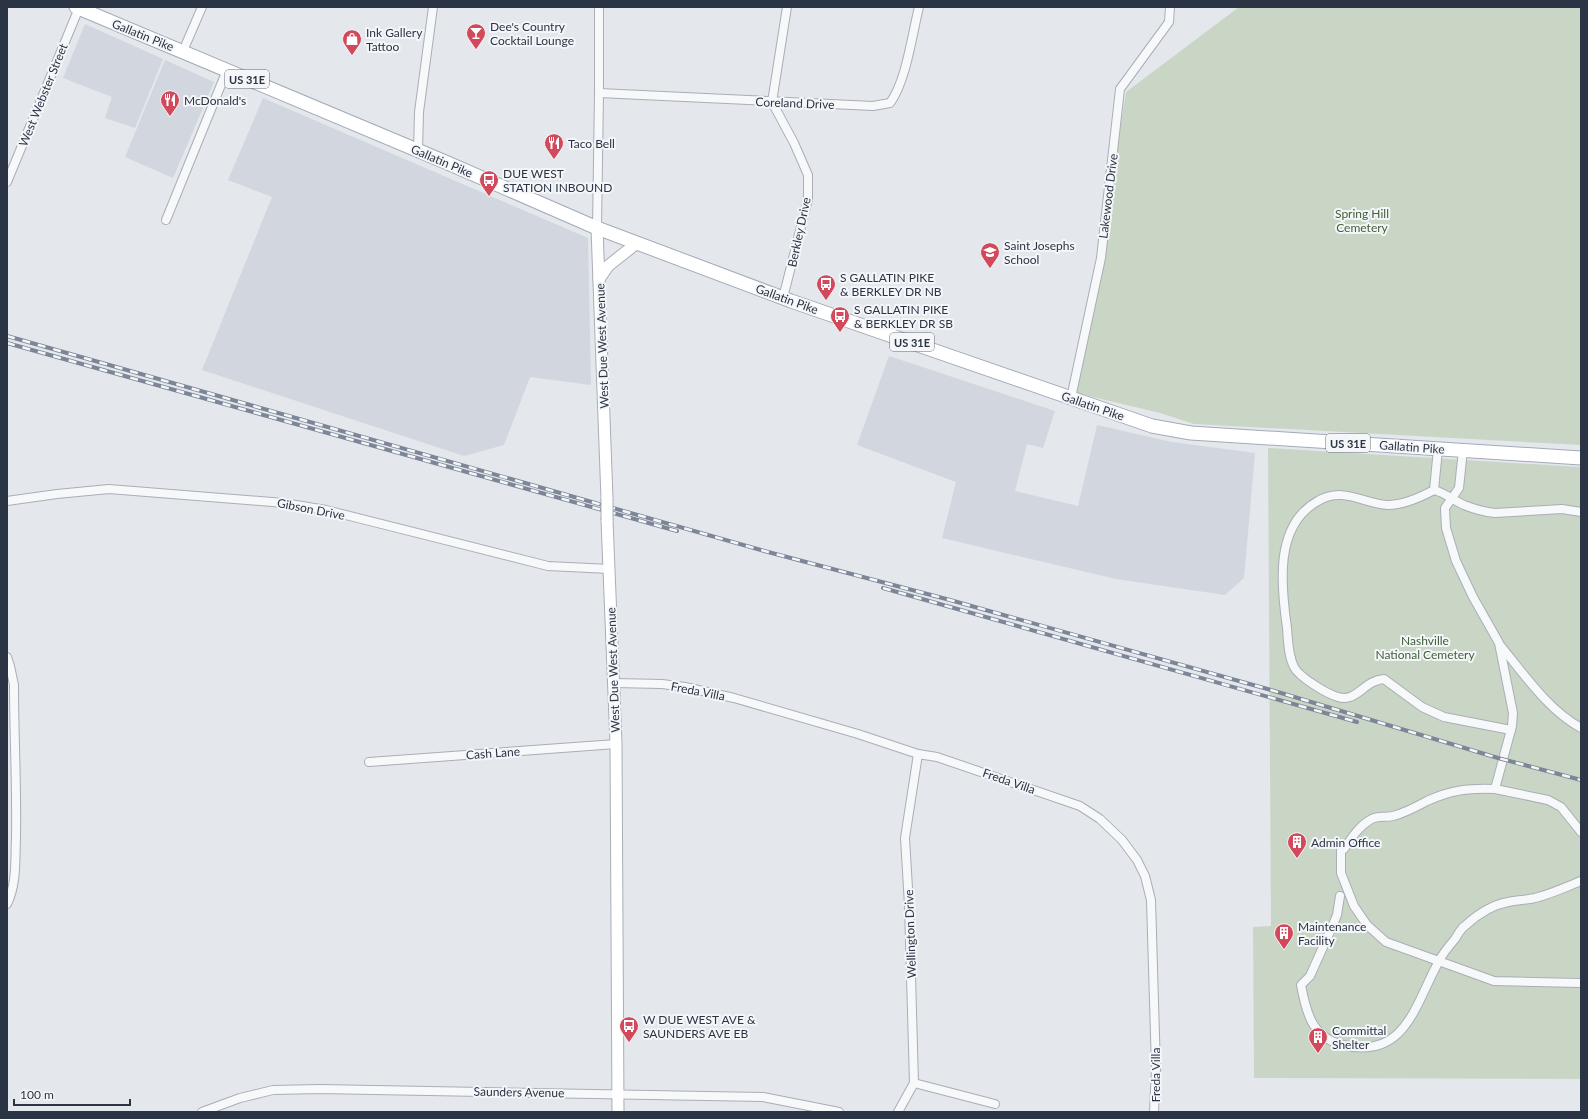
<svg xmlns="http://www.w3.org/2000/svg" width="1588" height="1119" font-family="Lato,sans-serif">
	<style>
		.built { fill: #d2d6de }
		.green { fill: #c9d6c5 }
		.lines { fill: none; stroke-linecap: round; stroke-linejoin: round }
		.minor-casing { stroke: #a9aeb7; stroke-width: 10 }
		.secondary-casing { stroke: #a9aeb7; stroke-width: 13 }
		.primary-casing { stroke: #a3abb8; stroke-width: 15 }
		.minor { stroke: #f7f8fa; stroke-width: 8 }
		.secondary { stroke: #fff; stroke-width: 11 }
		.primary { stroke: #fff; stroke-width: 13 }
		.rail-casing { stroke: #7d8696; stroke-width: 4 }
		.rail { stroke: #f4f6f9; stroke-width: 2.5; stroke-dasharray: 8; stroke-linecap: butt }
		.secondary-bridge-casing { stroke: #a9aeb7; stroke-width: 13; stroke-linecap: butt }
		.secondary-bridge { stroke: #fff; stroke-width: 11 }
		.labels { text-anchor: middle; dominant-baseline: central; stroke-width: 4; stroke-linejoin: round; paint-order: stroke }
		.shield { fill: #f4f6f9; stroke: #676e7b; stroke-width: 1 }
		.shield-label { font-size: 11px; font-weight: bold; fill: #2b3445 }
		.poi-label { font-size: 12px; fill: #2b3445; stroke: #f4f6f9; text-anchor: start }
		.street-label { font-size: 12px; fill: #2b3445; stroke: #f4f6f9 }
		.park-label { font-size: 12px; fill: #3f6138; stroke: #f4f6f9 }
	</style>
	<rect width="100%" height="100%" fill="#e4e7ec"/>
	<!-- built -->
	<g class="built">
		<polygon points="85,24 163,59 135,128 105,118 112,97 63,78"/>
		<polygon points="165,60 214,82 173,178 125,157"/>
		<polygon points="263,98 588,238 591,385 530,377 504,445 464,456 202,370 272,197 228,180"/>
		<polygon points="889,356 1055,411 1043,448 1027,444 1015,491 1078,506 1097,425 1172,442 1255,453 1244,578 1225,595 1116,579 942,538 956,482 857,445"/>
	</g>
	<!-- green -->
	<g class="green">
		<polygon points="1239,7 1581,7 1581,445 1194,424 1160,413 1076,393 1126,92"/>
		<polygon points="1268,448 1581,467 1581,1079 1254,1078 1253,927 1271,926"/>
	</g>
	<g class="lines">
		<!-- minor casing -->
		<g class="minor-casing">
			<g id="minor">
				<polyline points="183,51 202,7"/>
				<path d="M599,93L873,106L890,103C906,82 912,35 919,7"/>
				<polyline points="418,151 419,112 433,7"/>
				<polyline points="7,182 79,8"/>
				<polyline points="166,220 227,70"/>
				<polyline points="597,228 599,93 599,7"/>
				<polyline points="783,298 808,199 808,175 794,143 772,102 787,7"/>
				<polyline points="1071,398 1101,258 1120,89 1169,22 1170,7"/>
				<path d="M1463,450L1459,488L1445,508L1446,528L1456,561L1473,597L1499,643L1513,713L1512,726L1495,789C1468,788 1451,790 1427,801C1416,807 1405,813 1393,816C1385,818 1377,815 1370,820C1358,827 1351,839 1344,849L1341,850V873L1354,906L1367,925L1386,942L1494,981L1581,983"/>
				<polyline points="1434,490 1438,449"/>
				<polyline points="7,501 57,494 109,489 284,503 326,510 548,566 610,569"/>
				<path d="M1500,645C1524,674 1547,709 1581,728"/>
				<path d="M7,657L10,666L14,685C14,736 17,787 16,838C15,859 17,884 7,904"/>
				<polyline points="614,683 662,684 685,687 734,698 858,734 918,754 937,757 1080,806 1100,819 1122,840 1137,860 1145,876 1151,900 1156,1069 1154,1112"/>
				<path d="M1511,730L1444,717L1422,707L1384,679C1364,680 1357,703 1338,697C1327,694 1299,677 1294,667C1288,655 1288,640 1287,628C1281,586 1274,525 1318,501C1343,486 1364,504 1388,505C1404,505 1421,497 1434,490C1445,493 1453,500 1464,505C1474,509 1484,512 1495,513L1562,509L1581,512"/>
				<polyline points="369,762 616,744"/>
				<polyline points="1495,789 1548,800 1561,807 1581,832"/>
				<path d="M1340,896L1337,915L1332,927L1310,976L1301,985C1306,1012 1312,1038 1343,1045C1406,1060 1415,1004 1439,961C1443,953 1449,946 1455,939C1458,934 1461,928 1466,925C1478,914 1492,905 1508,902C1517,900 1526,900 1535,898C1551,894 1566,887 1581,881"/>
				<polyline points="914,1083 995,1104"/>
				<polyline points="202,1112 240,1098 273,1090 319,1089 763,1097 839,1112"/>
				<polyline points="898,1112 914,1083 909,905 905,838 918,754"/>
			</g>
		</g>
		<!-- secondary casing -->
		<g class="secondary-casing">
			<g id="secondary">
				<polyline points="597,228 607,499"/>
				<polyline points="599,279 608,266 637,243"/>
				<polyline points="607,520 616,744 618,1112"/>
			</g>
		</g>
		<!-- primary casing -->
		<g class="primary-casing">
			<polyline id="primary" points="76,7 443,161 597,228 791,301 1152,426 1191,433 1581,458"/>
		</g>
		<!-- minor -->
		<use href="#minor" class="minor"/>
		<!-- secondary -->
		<use href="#secondary" class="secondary"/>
		<!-- primary -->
		<use href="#primary" class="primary"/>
		<!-- rail casing -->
		<g class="rail-casing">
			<g id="rail">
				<polyline points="7,336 768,552 950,600 1271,690 1498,758 1581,780"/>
				<polyline points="7,343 677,531"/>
				<polyline points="883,588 1357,722"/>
			</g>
		</g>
		<!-- rail -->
		<use href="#rail" class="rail"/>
		<!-- secondary-bridge casing -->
		<g class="secondary-bridge-casing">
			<polyline id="secondary-bridge" points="607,499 607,520"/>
		</g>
		<!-- secondary-bridge -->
		<use href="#secondary-bridge" class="secondary-bridge"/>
	</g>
	<!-- icons -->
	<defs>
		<g id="bar-pin" transform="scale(1)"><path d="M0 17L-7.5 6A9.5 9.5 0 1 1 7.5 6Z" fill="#d1495b" stroke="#f4f6f9"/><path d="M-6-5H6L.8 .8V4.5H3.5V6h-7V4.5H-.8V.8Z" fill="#fff"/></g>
		<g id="shop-pin" transform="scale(1)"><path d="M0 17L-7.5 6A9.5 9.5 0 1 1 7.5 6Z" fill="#d1495b" stroke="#f4f6f9"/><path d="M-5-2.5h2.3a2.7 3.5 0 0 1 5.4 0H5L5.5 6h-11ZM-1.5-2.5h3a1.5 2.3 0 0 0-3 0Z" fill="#fff"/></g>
		<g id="restaurant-pin" transform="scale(1)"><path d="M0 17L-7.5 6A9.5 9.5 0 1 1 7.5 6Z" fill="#d1495b" stroke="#f4f6f9"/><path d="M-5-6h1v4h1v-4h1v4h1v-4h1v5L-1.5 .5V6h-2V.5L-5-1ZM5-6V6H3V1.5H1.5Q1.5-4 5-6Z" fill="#fff"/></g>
		<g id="bus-pin" transform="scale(1)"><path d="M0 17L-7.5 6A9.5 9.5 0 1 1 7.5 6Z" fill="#d1495b" stroke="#f4f6f9"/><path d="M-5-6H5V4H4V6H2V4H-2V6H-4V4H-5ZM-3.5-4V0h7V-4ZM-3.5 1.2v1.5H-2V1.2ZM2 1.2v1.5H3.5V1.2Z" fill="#fff"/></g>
		<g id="school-pin" transform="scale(1)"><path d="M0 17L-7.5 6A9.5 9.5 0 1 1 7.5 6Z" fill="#d1495b" stroke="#f4f6f9"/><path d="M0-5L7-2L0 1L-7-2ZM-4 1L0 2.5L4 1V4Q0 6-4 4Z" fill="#fff"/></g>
		<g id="building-pin" transform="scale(1)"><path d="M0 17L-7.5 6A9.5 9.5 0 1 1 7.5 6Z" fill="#d1495b" stroke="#f4f6f9"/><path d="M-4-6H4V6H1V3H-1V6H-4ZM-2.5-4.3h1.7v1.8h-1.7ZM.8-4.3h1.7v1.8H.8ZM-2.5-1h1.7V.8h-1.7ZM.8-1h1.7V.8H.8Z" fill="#fff"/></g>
	</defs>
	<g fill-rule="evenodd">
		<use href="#bar-pin" x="476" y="33"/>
		<use href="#shop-pin" x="352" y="39"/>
		<use href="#restaurant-pin" x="170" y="100"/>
		<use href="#restaurant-pin" x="554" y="143"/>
		<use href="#bus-pin" x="489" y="180"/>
		<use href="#school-pin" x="990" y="252"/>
		<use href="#bus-pin" x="826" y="284"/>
		<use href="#bus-pin" x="840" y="316"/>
		<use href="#building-pin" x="1297" y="842"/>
		<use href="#building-pin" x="1284" y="933"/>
		<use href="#bus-pin" x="629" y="1026"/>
		<use href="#building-pin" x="1318" y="1037"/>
	</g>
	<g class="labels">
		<!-- shield labels -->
		<g class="shield">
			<rect x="225" y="70" width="44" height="18" rx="3"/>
			<rect x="890" y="333" width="44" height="18" rx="3"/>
			<rect x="1326" y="434" width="44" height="18" rx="3"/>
		</g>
		<g class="shield-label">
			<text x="247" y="79">US 31E</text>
			<text x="912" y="342">US 31E</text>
			<text x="1348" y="443">US 31E</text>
		</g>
		<!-- poi labels -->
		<g class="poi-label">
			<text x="490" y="26">Dee's Country<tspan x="490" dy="14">Cocktail Lounge</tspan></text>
			<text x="366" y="32">Ink Gallery<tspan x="366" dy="14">Tattoo</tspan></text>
			<text x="184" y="100">McDonald's</text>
			<text x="568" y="143">Taco Bell</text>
			<text x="503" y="173">DUE WEST<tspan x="503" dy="14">STATION INBOUND</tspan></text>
			<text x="1004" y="245">Saint Josephs<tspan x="1004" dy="14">School</tspan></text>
			<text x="840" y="277">S GALLATIN PIKE<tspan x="840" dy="14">&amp; BERKLEY DR NB</tspan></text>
			<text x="854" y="309">S GALLATIN PIKE<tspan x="854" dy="14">&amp; BERKLEY DR SB</tspan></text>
			<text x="1311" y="842">Admin Office</text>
			<text x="1298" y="926">Maintenance<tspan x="1298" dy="14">Facility</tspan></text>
			<text x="643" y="1019">W DUE WEST AVE &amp;<tspan x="643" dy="14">SAUNDERS AVE EB</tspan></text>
			<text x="1332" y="1030">Committal<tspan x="1332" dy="14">Shelter</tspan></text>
		</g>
		<!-- street labels -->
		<g class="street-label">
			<text transform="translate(143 35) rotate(22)">Gallatin Pike</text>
			<text transform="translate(43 95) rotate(-68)">West Webster Street</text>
			<text transform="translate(795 103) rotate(2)">Coreland Drive</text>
			<text transform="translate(442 161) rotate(23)">Gallatin Pike</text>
			<text transform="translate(1108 196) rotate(-83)">Lakewood Drive</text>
			<text transform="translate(799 232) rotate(-78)">Berkley Drive</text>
			<text transform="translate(787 299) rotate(20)">Gallatin Pike</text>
			<text transform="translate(602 346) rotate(-92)">West Due West Avenue</text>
			<text transform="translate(1093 406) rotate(19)">Gallatin Pike</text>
			<text transform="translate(1412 447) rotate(4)">Gallatin Pike</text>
			<text transform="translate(311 509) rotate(11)">Gibson Drive</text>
			<text transform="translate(613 670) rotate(-92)">West Due West Avenue</text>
			<text transform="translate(698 691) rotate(11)">Freda Villa</text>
			<text transform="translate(493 753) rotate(-4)">Cash Lane</text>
			<text transform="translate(1009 781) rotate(19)">Freda Villa</text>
			<text transform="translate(910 934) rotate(-92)">Wellington Drive</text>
			<text transform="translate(1155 1075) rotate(-90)">Freda Villa</text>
			<text transform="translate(519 1092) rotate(1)">Saunders Avenue</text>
		</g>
		<!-- park labels -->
		<g class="park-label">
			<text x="1362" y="213">Spring Hill<tspan x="1362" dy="14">Cemetery</tspan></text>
			<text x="1425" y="640">Nashville<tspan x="1425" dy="14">National Cemetery</tspan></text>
		</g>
	</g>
	<!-- border -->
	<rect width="1588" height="1119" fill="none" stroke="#2b3445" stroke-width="16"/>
	<!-- scale -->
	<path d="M14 1099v6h116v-6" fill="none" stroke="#2b3445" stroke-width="2"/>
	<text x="20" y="1099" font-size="12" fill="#2b3445" stroke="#f4f6f9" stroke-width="3" paint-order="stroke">100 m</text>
</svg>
